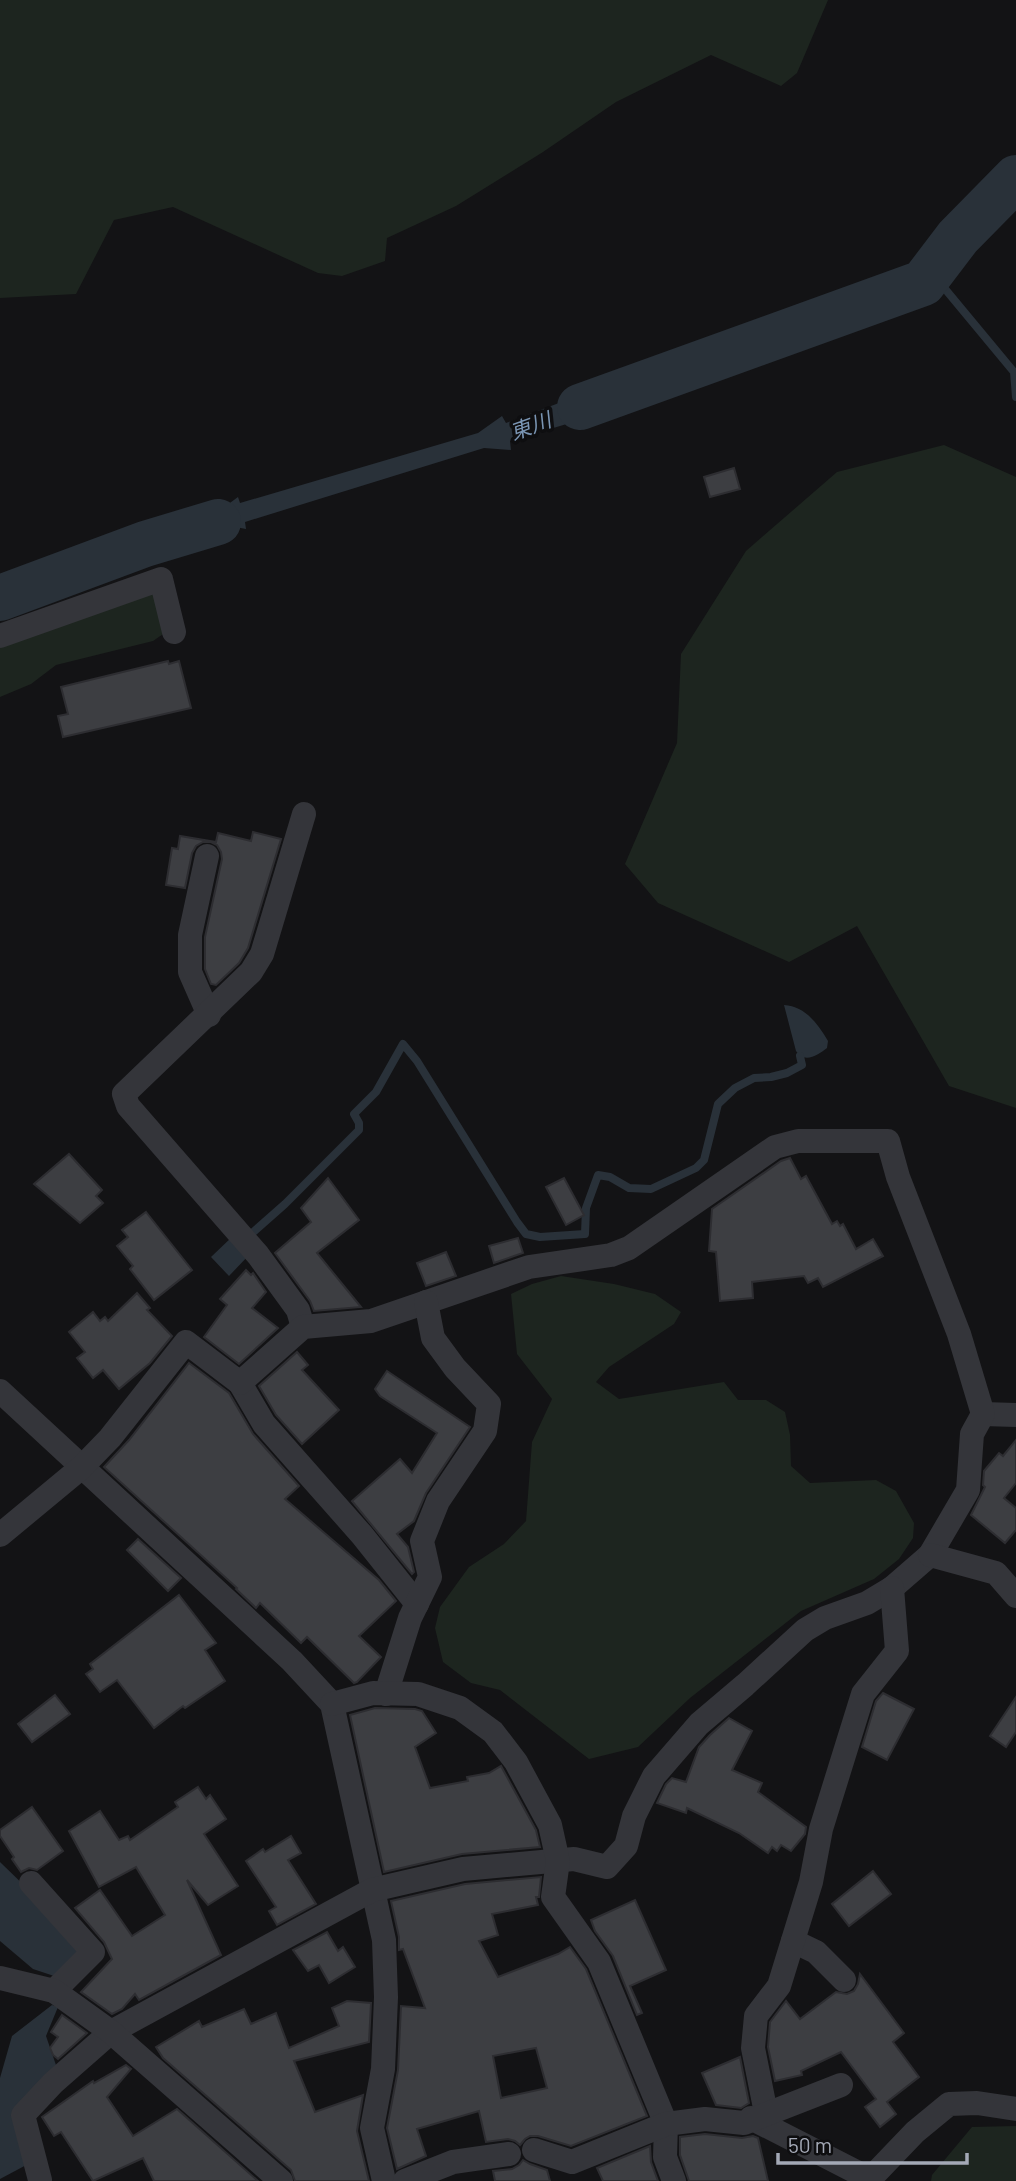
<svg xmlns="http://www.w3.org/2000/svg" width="1016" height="2181" font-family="Barlow,'Noto Sans JP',sans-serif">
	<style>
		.green { fill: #1d251f }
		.water { fill: #293139 }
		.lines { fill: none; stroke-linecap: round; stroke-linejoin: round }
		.stream { stroke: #293139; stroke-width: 8 }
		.river { stroke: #293139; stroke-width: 46 }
		.building { fill: #3d3e42; stroke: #2d2d31; stroke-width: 2; fill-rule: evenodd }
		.minor { stroke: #34353a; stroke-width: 24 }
		.labels { text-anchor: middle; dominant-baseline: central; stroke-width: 7; stroke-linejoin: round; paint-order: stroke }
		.water-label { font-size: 21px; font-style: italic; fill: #7a95b3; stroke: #0e0e10 }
	</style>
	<rect width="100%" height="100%" fill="#131315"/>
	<!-- green -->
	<g class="green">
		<polygon points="0,0 828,0 797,73 781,86 711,55 616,102 543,152 456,206 387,238 385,261 342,276 318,273 173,207 114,220 76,294 0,298"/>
		<polygon points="944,445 1016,477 1016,1108 949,1086 857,926 789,962 658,903 625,864 677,743 681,654 746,551 837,472"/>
		<polygon points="153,593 166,632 153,641 56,665 31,684 0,697 0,647"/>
		<polygon points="561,1276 614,1284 655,1294 681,1312 674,1324 609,1367 596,1382 619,1399 724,1382 738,1400 766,1400 785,1412 790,1435 791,1466 810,1483 876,1480 896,1491 914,1523 913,1538 899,1559 874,1579 801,1611 690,1698 638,1747 589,1759 500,1690 471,1683 443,1662 435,1628 440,1607 469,1567 504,1544 526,1521 532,1442 552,1399 517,1354 511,1294 532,1284"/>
		<polygon points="1016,2126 1016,2181 931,2181 932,2175 972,2127"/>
	</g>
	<!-- water -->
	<g class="water">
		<polygon points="633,375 643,393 570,423 510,441 511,450 484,448 245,522 246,529 230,526 162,553 155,533 223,508 238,497 240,503 478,433 502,416 506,423"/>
		<polygon points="143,534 151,557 30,593 31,602 16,601 0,606 0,586 6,584 20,572 25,577"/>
		<path d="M784,1005C805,1006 818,1024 828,1041L827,1048C819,1054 810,1061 800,1056L796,1051Z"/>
		<polygon points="233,1236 249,1255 229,1276 211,1257"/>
		<polygon points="0,1862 35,1896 79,1953 57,1977 33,1969 0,1941"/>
		<polygon points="52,2005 58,2007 46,2036 57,2068 18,2115 30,2163 0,2179 0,2078 12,2036"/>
	</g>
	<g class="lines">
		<!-- stream -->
		<g class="stream">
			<polyline points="931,272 1014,372 1016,397"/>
			<polyline points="250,1235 285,1204 359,1130 359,1123 354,1114 376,1092 403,1044 417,1061 517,1222 526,1234 540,1237 585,1234 586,1208 598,1175 610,1177 629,1188 651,1189 696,1168 704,1160 718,1104 735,1088 754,1078 771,1077 787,1073 802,1065 800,1056"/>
		</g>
		<!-- river -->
		<g class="river">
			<polyline points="580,407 923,283 958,237 1016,178"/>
			<polyline points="0,598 145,544 218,522"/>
		</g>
	</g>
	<!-- building -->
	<g class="building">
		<polygon points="734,468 740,489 710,497 704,477"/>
		<polygon points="168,661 169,664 179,661 191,708 63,737 58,716 68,714 61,687"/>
		<polygon points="253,832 281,839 248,948 239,963 216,985 211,984 205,969 205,937 222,859 221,852 217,845 211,842 203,842 196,846 192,853 185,888 166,885 172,848 178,849 180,836 216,842 218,833 251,841"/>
		<polygon points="69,1154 102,1190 96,1196 103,1203 80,1223 34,1184"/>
		<polygon points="790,1158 801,1179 806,1176 832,1224 837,1221 840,1226 843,1224 856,1249 873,1239 883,1256 823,1287 818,1278 808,1283 804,1276 752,1282 753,1298 720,1301 716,1252 709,1251 712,1209 781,1161"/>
		<polygon points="328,1178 359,1220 317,1253 361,1307 314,1311 310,1301 275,1253 311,1222 301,1208"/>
		<polygon points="564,1178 584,1215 566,1225 546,1187"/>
		<polygon points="146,1212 192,1270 154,1300 130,1269 133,1266 117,1246 128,1237 122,1230"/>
		<polygon points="518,1238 523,1253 494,1263 489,1246"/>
		<polygon points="446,1252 456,1276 426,1286 417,1263"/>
		<polygon points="246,1270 251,1275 253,1273 266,1292 252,1308 278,1328 239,1364 204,1337 227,1305 220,1299"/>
		<polygon points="137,1293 150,1308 147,1310 172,1336 150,1363 119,1389 103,1370 93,1378 77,1358 85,1352 69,1332 93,1312 100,1321 105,1317 108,1321"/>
		<polygon points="297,1352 308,1365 302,1370 339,1410 302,1444 276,1415 259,1386"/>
		<polygon points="189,1363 229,1393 253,1434 299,1486 285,1499 379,1580 396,1601 359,1636 381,1657 357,1682 354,1683 307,1637 301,1643 260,1603 256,1608 236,1589 237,1588 104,1467 129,1440"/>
		<polygon points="387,1371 470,1427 426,1493 414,1521 397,1534 408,1547 414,1572 412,1574 352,1501 400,1459 412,1473 437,1433 380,1396 375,1389"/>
		<polygon points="1016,1440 1016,1483 1004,1498 1016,1508 1016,1530 1005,1543 971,1515 985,1487 983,1485 984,1471 999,1453 1003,1456"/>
		<polygon points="138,1539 181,1578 168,1591 127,1550"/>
		<polygon points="179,1595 216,1643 205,1650 225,1681 185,1708 183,1706 154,1728 117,1680 100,1692 86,1674 93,1669 90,1664"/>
		<polygon points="883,1693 914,1709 887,1760 862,1747 876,1701"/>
		<polygon points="55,1695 70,1714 32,1742 18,1724"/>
		<polygon points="1016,1697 1016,1732 1006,1747 990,1736"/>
		<polygon points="375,1708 415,1709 422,1711 436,1733 415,1747 430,1788 468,1781 467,1777 489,1773 501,1766 536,1830 540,1847 462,1854 384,1872 350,1715"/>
		<polygon points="729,1718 752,1731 732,1770 762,1783 758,1792 806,1827 805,1834 791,1851 781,1845 777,1851 772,1847 768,1853 739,1833 687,1808 686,1813 657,1803 666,1784 672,1778 686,1782 699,1747 710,1735"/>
		<polygon points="198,1787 206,1799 210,1795 226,1819 204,1834 238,1886 208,1905 187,1880 221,1955 139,2000 135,1994 122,2009 112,2014 81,1992 112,1959 104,1942 75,1908 100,1890 132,1936 165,1915 136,1867 99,1887 69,1831 100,1811 119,1840 128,1836 130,1840 178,1807 175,1802"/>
		<polygon points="32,1807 63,1851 37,1870 29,1868 21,1872 12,1859 14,1857 0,1836 0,1830"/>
		<polygon points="291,1836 301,1853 288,1860 316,1904 277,1925 269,1911 276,1907 246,1861 263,1849 265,1852"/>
		<polygon points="873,1871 891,1894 849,1926 832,1904"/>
		<path d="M541,1877L539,1897H536L538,1905L492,1914L498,1935L479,1941L498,1977L558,1954L570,1947L586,1969L647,2116L571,2146L538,2136H530L525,2139L520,2145L515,2141L508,2139L486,2142L479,2111L417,2129L426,2156L397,2169L387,2128L398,2070L401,2006L425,2008L403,1949L399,1950V1937L391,1901L465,1884ZM536,2048L547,2088L501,2098L493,2056Z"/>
		<polygon points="635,1900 666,1970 630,1986 642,2013 637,2015 613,1956 595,1931 591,1920"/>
		<polygon points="327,1932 338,1951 343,1947 355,1967 329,1983 319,1965 308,1971 293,1950"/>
		<polygon points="860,1974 904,2033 893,2042 919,2077 887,2102 896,2114 880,2127 865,2107 876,2099 841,2052 801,2071 802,2075 775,2081 768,2047 770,2022 786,2001 800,2019 836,1992 847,1994 854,1991 858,1984"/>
		<polygon points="347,2001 371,2003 369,2042 294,2061 315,2112 363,2095 357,2131 369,2181 295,2181 291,2170 163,2058 156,2047 199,2021 202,2027 244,2009 251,2024 276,2013 289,2048 339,2026 332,2008"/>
		<polygon points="62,2015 87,2033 58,2059 53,2055 50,2048 58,2037 51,2032"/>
		<polygon points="740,2057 749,2103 741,2108 716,2105 702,2073"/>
		<polygon points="126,2065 131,2069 107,2097 133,2136 177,2109 258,2181 154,2181 143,2158 93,2181 61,2132 54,2136 42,2117 93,2081 94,2083"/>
		<polygon points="705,2134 742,2138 753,2136 758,2138 768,2181 689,2181 680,2155 680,2137"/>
		<polygon points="650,2146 651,2162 658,2181 603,2181 597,2168"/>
		<polygon points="523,2160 530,2164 547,2170 550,2181 495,2181 493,2171 512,2169 519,2165"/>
	</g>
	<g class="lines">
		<!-- minor -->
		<g class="minor">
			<polyline points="0,636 161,579 174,632"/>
			<polyline points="207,856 190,935 190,972 209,1015"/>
			<polyline points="303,1327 298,1310 258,1255 128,1106 124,1094 251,972 262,954 304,814"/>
			<polyline points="240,1383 264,1424 362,1535 417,1604"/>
			<polyline points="0,1391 292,1661 332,1704 384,1940 386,1997 383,2069 372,2128 384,2181"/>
			<polyline points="983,1414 1016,1415"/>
			<polyline points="0,1535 82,1467 110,1438 186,1342 240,1383 303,1327 371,1321 529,1267 611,1255 629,1248 775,1147 798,1141 888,1141 898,1177 959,1334 983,1414 972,1434 968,1490 930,1555 892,1588 867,1603 825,1618 805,1630 745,1685 699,1724 654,1776 634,1816 626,1846 607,1867 574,1859 463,1869 372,1890 111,2032 53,2083 23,2115 40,2180"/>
			<polyline points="930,1555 996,1573 1016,1596"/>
			<polyline points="386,1694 410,1618 430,1577 422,1541 438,1501 485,1431 489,1404 455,1368 433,1338 426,1302"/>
			<polyline points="332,1704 373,1693 418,1694 460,1708 493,1732 516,1762 550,1825 558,1861 553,1897 599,1962 666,2124 665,2157 674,2181"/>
			<polyline points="31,1883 93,1952 54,1991"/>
			<polyline points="793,1941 816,1952 844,1980"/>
			<polyline points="0,1978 54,1991 111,2032 281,2181"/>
			<polyline points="766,2113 753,2048 756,2016 779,1986 811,1882 821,1829 863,1694 897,1651 892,1588"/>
			<polyline points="751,2118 870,2179 915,2132 949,2104 977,2103 1016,2109"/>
			<polyline points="534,2150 572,2162 666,2124 705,2119 744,2123 841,2085"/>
			<polyline points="405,2181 453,2162 509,2154"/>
		</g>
	</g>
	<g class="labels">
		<!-- water labels -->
		<g class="water-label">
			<text transform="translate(530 425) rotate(-20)">東川</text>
		</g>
	</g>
	<!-- scale -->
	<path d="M778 2153v10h189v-10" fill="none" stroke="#a4a9b6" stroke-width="3.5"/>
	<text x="788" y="2153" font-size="21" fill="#a4a9b6" stroke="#0e0e10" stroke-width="5" paint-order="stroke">50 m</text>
</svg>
